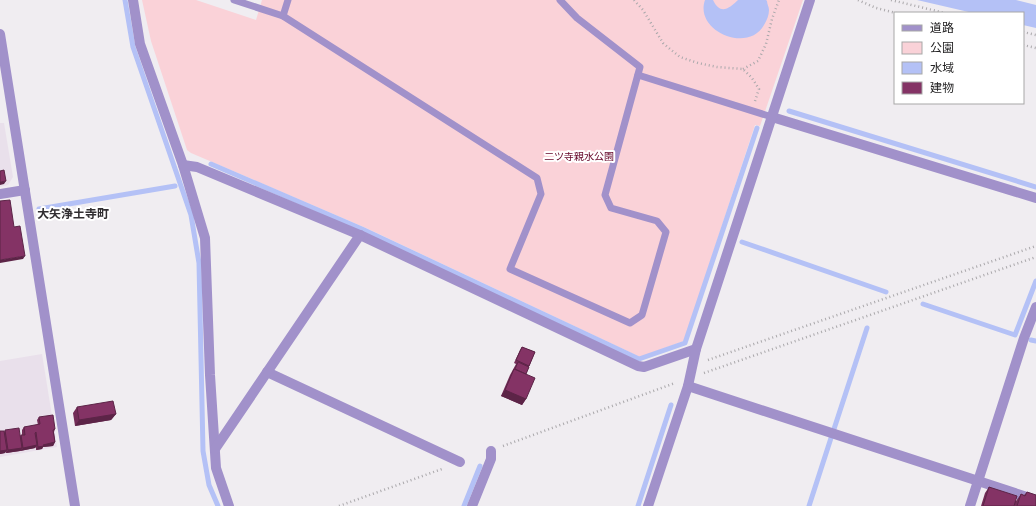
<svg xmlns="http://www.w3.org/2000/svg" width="1036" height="506" font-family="Roboto,'Noto Sans JP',sans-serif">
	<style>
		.built { fill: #e9e0eb }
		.green { fill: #fad2d8 }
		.water { fill: #b4c1f6 }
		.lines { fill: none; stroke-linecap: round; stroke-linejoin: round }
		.stream { stroke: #b4c1f6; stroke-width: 5 }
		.path { stroke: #aaa8ab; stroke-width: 2.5; stroke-dasharray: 1 3; stroke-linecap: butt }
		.service { stroke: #a191ca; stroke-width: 7 }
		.minor { stroke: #a191ca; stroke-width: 10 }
		.wall { fill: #722c57 }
		.shaded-wall { fill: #5c2447 }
		.building { fill: #843365; stroke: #5c2447 }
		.labels { text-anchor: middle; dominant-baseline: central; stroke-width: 4; stroke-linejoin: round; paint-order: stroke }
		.park-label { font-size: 10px; fill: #620225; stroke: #fff }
		.quarter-label { font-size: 12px; font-weight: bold; fill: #312e31; stroke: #fff }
	</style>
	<rect width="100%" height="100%" fill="#f0edf1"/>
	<!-- built -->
	<g class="built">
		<polygon points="0,123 4,123 13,177 8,185 0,187"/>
		<polygon points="42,354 57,447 0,457 0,361"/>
	</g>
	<!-- green -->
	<polygon class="green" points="142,0 196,0 256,20 262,0 803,0 760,126 755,125 684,341 640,357 366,228 191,153 187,150 151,41"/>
	<!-- water -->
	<g class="water">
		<path d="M705,0H713C720,15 729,9 738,0H766L767,1C767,4 769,7 769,10C769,15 767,20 764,25C748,54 694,31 705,0Z"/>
		<polygon points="917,0 1016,0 1036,5 1036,28 1023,25 1023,13 973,13"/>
	</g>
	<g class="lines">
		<!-- stream -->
		<g class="stream">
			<polyline points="125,0 133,47 191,215 199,263 203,451 209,485 218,506"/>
			<polyline points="789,111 1036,187"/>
			<polyline points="211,164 362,229 639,359 685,343 757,128"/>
			<polyline points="39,209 175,186"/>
			<polyline points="742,242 886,292"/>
			<polyline points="923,304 1015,335 1036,281"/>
			<polyline points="1031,340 1036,341"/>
			<polyline points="834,429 867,328"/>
			<polyline points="464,506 480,466"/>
			<polyline points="638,506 671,405"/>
			<polyline points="809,506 831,438"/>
		</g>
		<!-- path -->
		<g class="path">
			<polyline points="634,0 643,10 663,43 670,49 680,57 698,63 717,67 743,69 752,78 759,89 755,101"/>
			<polyline points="858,0 876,8 896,13"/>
			<polyline points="891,0 945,13"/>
			<polyline points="1023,32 1036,35"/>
			<polyline points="1023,45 1036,48"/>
			<polyline points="743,69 758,61 766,44 772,19 779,0"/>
			<polyline points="708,360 1036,246"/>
			<polyline points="704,373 1036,257"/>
			<polyline points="503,446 675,383"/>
			<polyline points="339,506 442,469"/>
		</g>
		<!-- service -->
		<g class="service">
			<polyline points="234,0 283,16"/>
			<polyline points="288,0 283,16 537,178 541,194 510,269 630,323 642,315 666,232 657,221 611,208 605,195 640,67 577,18 560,0"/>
			<polyline points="638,75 772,117"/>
		</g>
		<!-- minor -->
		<g class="minor">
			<polyline points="133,0 140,44 183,165 205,238 210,375 216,468 229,506"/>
			<polyline points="0,34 75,506"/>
			<polyline points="772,117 1036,198"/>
			<polyline points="183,165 197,167 360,235 638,366 644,367 696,349"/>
			<polyline points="0,194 25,190"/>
			<polyline points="267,372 460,462"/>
			<polyline points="688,386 1036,500"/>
			<polyline points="215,449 360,235"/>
			<polyline points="472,506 491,459 491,451"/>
			<polyline points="648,506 688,386 696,349 810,0"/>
			<polyline points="970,506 1024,338 1036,307"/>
		</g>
	</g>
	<!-- wall -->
	<g class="wall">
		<polygon points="522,347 535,352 526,374 526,399 522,405 501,396 510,375 516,364 514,363 520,350"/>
		<polygon points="77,407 116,414 111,420 75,426 73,413"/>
		<polygon points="39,417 55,429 54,432 55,442 53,446 43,447 42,449 36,450 36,447 35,448 20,451 20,450 20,451 6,453 6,451 5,453 0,454 0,431 4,432 5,430 20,436 21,435 22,435 22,430 24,427 38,425 37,420"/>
		<polygon points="989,487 1016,501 1021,494 1024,495 1027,492 1036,506 981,506 985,493"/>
	</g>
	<!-- shaded-wall -->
	<g class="shaded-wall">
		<polygon points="6,181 4,184 0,185 0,182"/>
		<polygon points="25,256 23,259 0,263 0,260"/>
		<polygon points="505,390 526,399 522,405 501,396"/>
		<polygon points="116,414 111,420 75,426 79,420"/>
		<polygon points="55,442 53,446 43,447 42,449 36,450 38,447 43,445"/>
		<polygon points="37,445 35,448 20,451 23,448"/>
		<polygon points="22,448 20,451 6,453 8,450"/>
		<polygon points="7,450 5,453 0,454 0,451"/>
	</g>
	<!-- building -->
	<g class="building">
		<polygon points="4,170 6,181 0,182 0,171"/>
		<polygon points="10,200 14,227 20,226 25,256 0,260 0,201"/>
		<polygon points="522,347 535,352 529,366 516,360"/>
		<polygon points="518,362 529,367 526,374 515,369"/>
		<polygon points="514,369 535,378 526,399 505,390"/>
		<polygon points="113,401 116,414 79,420 77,407"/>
		<polygon points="53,415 55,429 53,430 55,442 43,445 44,446 38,447 36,432 35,433 37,445 23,448 21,435 25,435 24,427 40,424 39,417"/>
		<polygon points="19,428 22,448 8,450 5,430"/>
		<polygon points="0,431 4,431 7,450 0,451"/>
		<polygon points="989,487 1017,496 1014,506 983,506"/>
		<polygon points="1027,492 1036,495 1036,506 1017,506 1021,494 1025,496"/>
	</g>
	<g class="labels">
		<!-- park labels -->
		<g class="park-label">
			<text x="579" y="156">二ツ寺親水公園</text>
		</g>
		<!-- quarter labels -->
		<g class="quarter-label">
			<text x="73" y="214">大矢浄土寺町</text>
		</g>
	</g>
	<!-- legend -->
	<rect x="894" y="12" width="130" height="92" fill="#ffffff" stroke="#a7a7a7"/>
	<rect x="902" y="25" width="20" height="6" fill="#a191ca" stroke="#a7a7a7"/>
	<text x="930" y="32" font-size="12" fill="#232223">道路</text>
	<rect x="902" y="42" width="20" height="12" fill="#fad2d8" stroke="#a7a7a7"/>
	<text x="930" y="52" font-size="12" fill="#232223">公園</text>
	<rect x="902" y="62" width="20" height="12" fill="#b4c1f6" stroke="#a7a7a7"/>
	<text x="930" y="72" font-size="12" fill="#232223">水域</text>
	<rect x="902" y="82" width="20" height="12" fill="#843365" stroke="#a7a7a7"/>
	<text x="930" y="92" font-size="12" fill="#232223">建物</text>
</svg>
